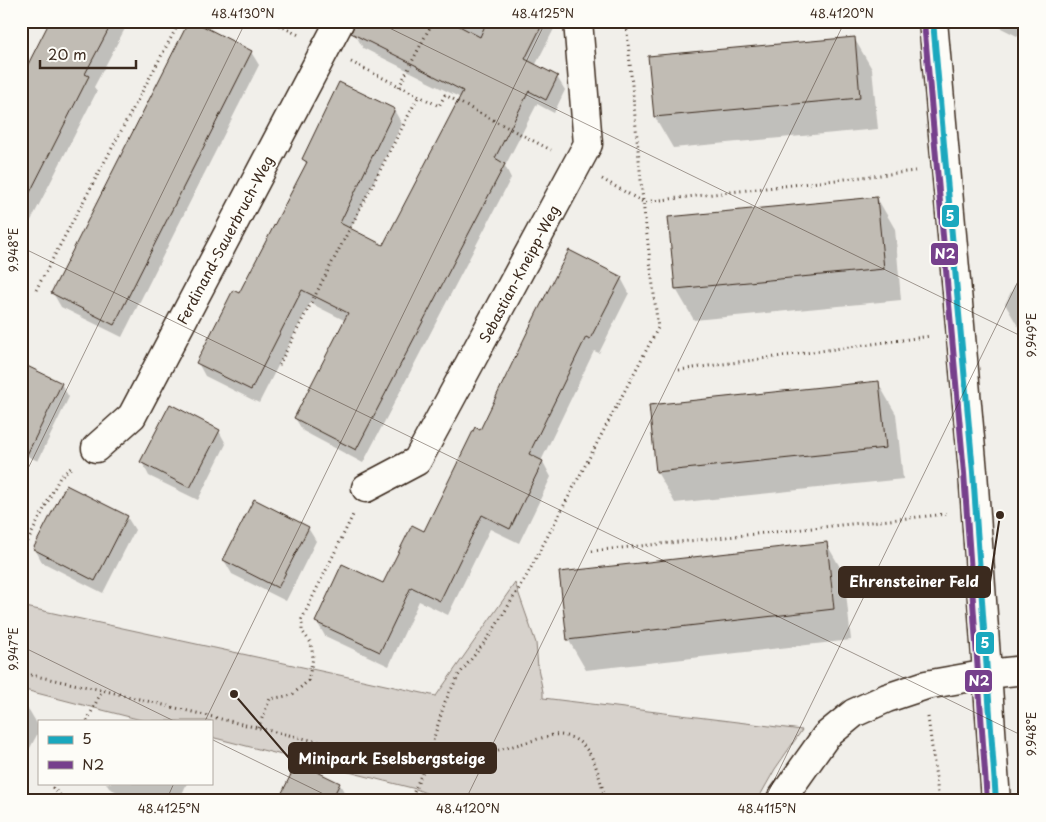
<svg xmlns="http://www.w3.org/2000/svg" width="1046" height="822" font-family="'Playpen Sans',sans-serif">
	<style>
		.green { fill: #d7d2cc; stroke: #897e75 }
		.shadow { fill: #0003 }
		.building { fill: #c1bcb4; stroke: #3b2a1e }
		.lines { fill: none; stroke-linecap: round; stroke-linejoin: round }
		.street-casing { stroke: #3b2a1e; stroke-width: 31 }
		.secondary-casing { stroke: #3b2a1e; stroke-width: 31 }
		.path { stroke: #3b2a1e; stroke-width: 3; stroke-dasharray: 1 4; stroke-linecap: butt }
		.street { stroke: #fdfcf7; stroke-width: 28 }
		.secondary { stroke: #fdfcf7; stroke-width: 28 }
		.bus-1-casing { stroke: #fdfcf7; stroke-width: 10 }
		.bus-2-casing { stroke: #fdfcf7; stroke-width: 10 }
		.bus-1 { stroke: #1aa8be; stroke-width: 6 }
		.bus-2 { stroke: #76408c; stroke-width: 6 }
		.ticks { fill: none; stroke: #3b2a1e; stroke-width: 1; stroke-opacity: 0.45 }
		.labels { text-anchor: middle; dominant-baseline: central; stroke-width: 4; stroke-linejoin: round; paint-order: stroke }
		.street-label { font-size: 14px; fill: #3b2a1e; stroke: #fdfcf7 }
		.leader { fill: none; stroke: #3b2a1e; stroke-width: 2 }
		.callout-dot { fill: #3b2a1e; stroke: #fdfcf7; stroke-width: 2 }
		.callout { fill: #3b2a1e; stroke: #3b2a1e; stroke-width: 2 }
		.callout-label { font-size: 15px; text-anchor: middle; font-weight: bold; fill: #fff }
		.line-badge { stroke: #fdfcf7; stroke-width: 2 }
		.badge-label { font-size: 14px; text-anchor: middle; font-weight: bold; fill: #fff }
		.neatline { fill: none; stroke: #3b2a1e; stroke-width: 2 }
		.ticks-label { font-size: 12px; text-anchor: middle; fill: #3b2a1e }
	</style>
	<rect width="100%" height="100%" fill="#f1efea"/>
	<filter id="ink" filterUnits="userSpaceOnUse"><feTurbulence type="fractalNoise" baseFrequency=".02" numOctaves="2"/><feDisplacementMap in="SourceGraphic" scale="10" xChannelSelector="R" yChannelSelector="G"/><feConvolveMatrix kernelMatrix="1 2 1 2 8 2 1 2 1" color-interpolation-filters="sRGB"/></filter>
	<g filter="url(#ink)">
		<!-- green -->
		<polygon class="green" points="515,583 536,643 538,668 543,692 543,698 802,730 775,769 757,801 445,801 416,789 211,737 211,721 145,721 21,689 21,606 436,696"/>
		<!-- shadow -->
		<g class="shadow">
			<polygon points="52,21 129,21 94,87 97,91 21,240 21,82"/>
			<polygon points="362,21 556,21 557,23 535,66 557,77 565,90 554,113 537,104 505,166 511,178 363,463 303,431 295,418 346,321 310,303 259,403 205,376 198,363 240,295 307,165 303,159 394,110 402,124 350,230 384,247 461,98 426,81 425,79 363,48 355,34"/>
			<polygon points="987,21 1025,21 1025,40"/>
			<polygon points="854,38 872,69 878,129 673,148 655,117"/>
			<polygon points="251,52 259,65 122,337 61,307 53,293"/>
			<polygon points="877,198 895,229 901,300 694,320 676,289"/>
			<polygon points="1025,264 1025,331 1019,328 1005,304"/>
			<polygon points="621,278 629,293 599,353 594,351 541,461 543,462 551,477 519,543 490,529 448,615 419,601 389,666 325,636 317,622 384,584 425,533 480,431"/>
			<polygon points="878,383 896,414 903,479 675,503 657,472"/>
			<polygon points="61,384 69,397 38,461 21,453"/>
			<polygon points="219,431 226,444 198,500 149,476 142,462"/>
			<polygon points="127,517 135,530 103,593 42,562 35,549"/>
			<polygon points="308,528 316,541 286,601 232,574 224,560"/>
			<polygon points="826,543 844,574 851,640 586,670 568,639"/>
			<polygon points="21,706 29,710 39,727 39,731 21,765"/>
			<polygon points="106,783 187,783 179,801 136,801 109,788"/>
			<polygon points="339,783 347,797 345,801 280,801"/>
		</g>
		<!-- building -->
		<g class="building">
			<polygon points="50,21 113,21 85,74 89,76 21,210 21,78"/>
			<polygon points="189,21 193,21 252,51 114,325 51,293"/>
			<polygon points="355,21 450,21 480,37 487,21 544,21 525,59 558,76 546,100 529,91 495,158 505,164 356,450 294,418 348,313 302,290 251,390 196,363 233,290 239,293 307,162 302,159 339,82 395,109 340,223 383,245 463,91 417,67 417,66 351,33"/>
			<polygon points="855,37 860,98 654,117 648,56"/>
			<polygon points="877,197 884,269 675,289 668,217"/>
			<polygon points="569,250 622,277 590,339 586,337 529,454 543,461 510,529 482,515 440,601 411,587 380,652 315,622 342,564 383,583 412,525 424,531 475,427 480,430 537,312"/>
			<polygon points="21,363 62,383 21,467"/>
			<polygon points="879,381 886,448 656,472 649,405"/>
			<polygon points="170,404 220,430 190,488 140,462"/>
			<polygon points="66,485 128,516 95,581 33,549"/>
			<polygon points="254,499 309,527 278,588 223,560"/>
			<polygon points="827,542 834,609 567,640 559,572"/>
			<polygon points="297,762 340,783 331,801 278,801"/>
		</g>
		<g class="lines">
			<!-- street casing -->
			<g class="street-casing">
				<g id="street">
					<polyline points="96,448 132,416 340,21"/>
					<polyline points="366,488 417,461 588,144 578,21"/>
					<polyline points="780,801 826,736 854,713 887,698 926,685 988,674 1025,670"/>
				</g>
			</g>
			<!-- secondary casing -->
			<g class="secondary-casing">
				<polyline id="secondary" points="933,21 973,472 996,801"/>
			</g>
			<!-- path -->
			<g class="path">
				<polyline points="270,21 299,35"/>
				<polyline points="627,25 673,21"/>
				<polyline points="351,62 439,106 445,95 551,150"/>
				<polyline points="399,87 433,21"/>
				<polyline points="602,179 643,202 915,171"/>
				<polyline points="36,290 180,21"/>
				<polyline points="279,365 418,97"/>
				<polyline points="679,370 931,336"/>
				<polyline points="592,551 947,514"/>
				<polyline points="21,555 60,477 73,466"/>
				<path d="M21,673L102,690L258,728L425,766L438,767L545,737C550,736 555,734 560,735C594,738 598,775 606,801"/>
				<polyline points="928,717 939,801"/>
				<polyline points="87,721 102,690"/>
				<polyline points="258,728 270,699 292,695 308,681 313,658 311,643 302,631 302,619 353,515"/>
				<polyline points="56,783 53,788 66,801"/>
				<polyline points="109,801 112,794"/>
				<polyline points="410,801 425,766 445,702 458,676 491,634 526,577 658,328 643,202 626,21"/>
			</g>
			<!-- street -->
			<use href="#street" class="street"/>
			<!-- secondary -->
			<use href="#secondary" class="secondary"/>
			<!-- bus-1 casing -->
			<g class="bus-1-casing">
				<polyline id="bus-1" points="933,21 973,472 996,801"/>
			</g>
			<!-- bus-2 casing -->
			<g class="bus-2-casing">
				<polyline id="bus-2" points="924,22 964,473 987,801"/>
			</g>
			<!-- bus-1 -->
			<use href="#bus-1" class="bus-1"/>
			<!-- bus-2 -->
			<use href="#bus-2" class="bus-2"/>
		</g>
	</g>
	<!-- ticks -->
	<path class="ticks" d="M375,21L1025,338M21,247L1025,737M21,483L246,21M21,646L174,721M205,721L546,21M211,739L338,801M166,801L174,783M465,801L845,21M764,801L1025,267"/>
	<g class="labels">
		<!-- street labels -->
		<g class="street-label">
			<text transform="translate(225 240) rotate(-62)">Ferdinand-Sauerbruch-Weg</text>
			<text transform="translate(519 274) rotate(-62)">Sebastian-Kneipp-Weg</text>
		</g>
	</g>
	<!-- callouts -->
	<path class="leader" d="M1000 515L990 582M234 694L289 758"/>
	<g class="callout-dot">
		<circle cx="1000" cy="515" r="5"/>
		<circle cx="234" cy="694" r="5"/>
	</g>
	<g class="callout">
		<rect x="839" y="567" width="151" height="30" rx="5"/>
		<rect x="289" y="743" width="207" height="30" rx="5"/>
	</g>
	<g class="callout-label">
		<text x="914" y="587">Ehrensteiner Feld</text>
		<text x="392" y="764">Minipark Eselsbergsteige</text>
	</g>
	<g class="line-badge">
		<rect x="941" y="204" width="19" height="24" rx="5" fill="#1aa8be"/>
		<rect x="930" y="242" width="29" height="24" rx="5" fill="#76408c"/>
		<rect x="975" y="631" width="20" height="24" rx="5" fill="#1aa8be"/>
		<rect x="964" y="669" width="29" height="24" rx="5" fill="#76408c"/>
	</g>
	<g class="badge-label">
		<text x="950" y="221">5</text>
		<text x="945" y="259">N2</text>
		<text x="985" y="648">5</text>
		<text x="979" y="686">N2</text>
	</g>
	<!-- margin -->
	<rect width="1046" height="822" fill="none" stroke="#fdfcf7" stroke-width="55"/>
	<!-- legend -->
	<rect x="38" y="720" width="175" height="65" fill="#fdfcf7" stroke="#afa8a0"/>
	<rect x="48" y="736" width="25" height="8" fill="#1aa8be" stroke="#afa8a0"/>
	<text x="82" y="744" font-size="15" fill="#3b2a1e">5</text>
	<rect x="48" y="761" width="25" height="8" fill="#76408c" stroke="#afa8a0"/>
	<text x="82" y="770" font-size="15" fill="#3b2a1e">N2</text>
	<!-- scale -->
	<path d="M40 60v8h96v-8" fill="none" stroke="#3b2a1e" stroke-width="2.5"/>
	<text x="48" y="60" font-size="15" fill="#3b2a1e" stroke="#fdfcf7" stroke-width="4" paint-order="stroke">20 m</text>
	<rect x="28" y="28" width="990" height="766" class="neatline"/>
	<g class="ticks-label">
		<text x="243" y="18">48.4130°N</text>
		<text x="543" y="18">48.4125°N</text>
		<text x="842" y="18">48.4120°N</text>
		<text transform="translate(14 250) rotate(-90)" y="4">9.948°E</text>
		<text transform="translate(1032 335) rotate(-90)" y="4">9.949°E</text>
		<text transform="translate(14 649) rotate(-90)" y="4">9.947°E</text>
		<text transform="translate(1032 734) rotate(-90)" y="4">9.948°E</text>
		<text x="169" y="813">48.4125°N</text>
		<text x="468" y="813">48.4120°N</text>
		<text x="767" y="813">48.4115°N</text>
	</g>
</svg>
